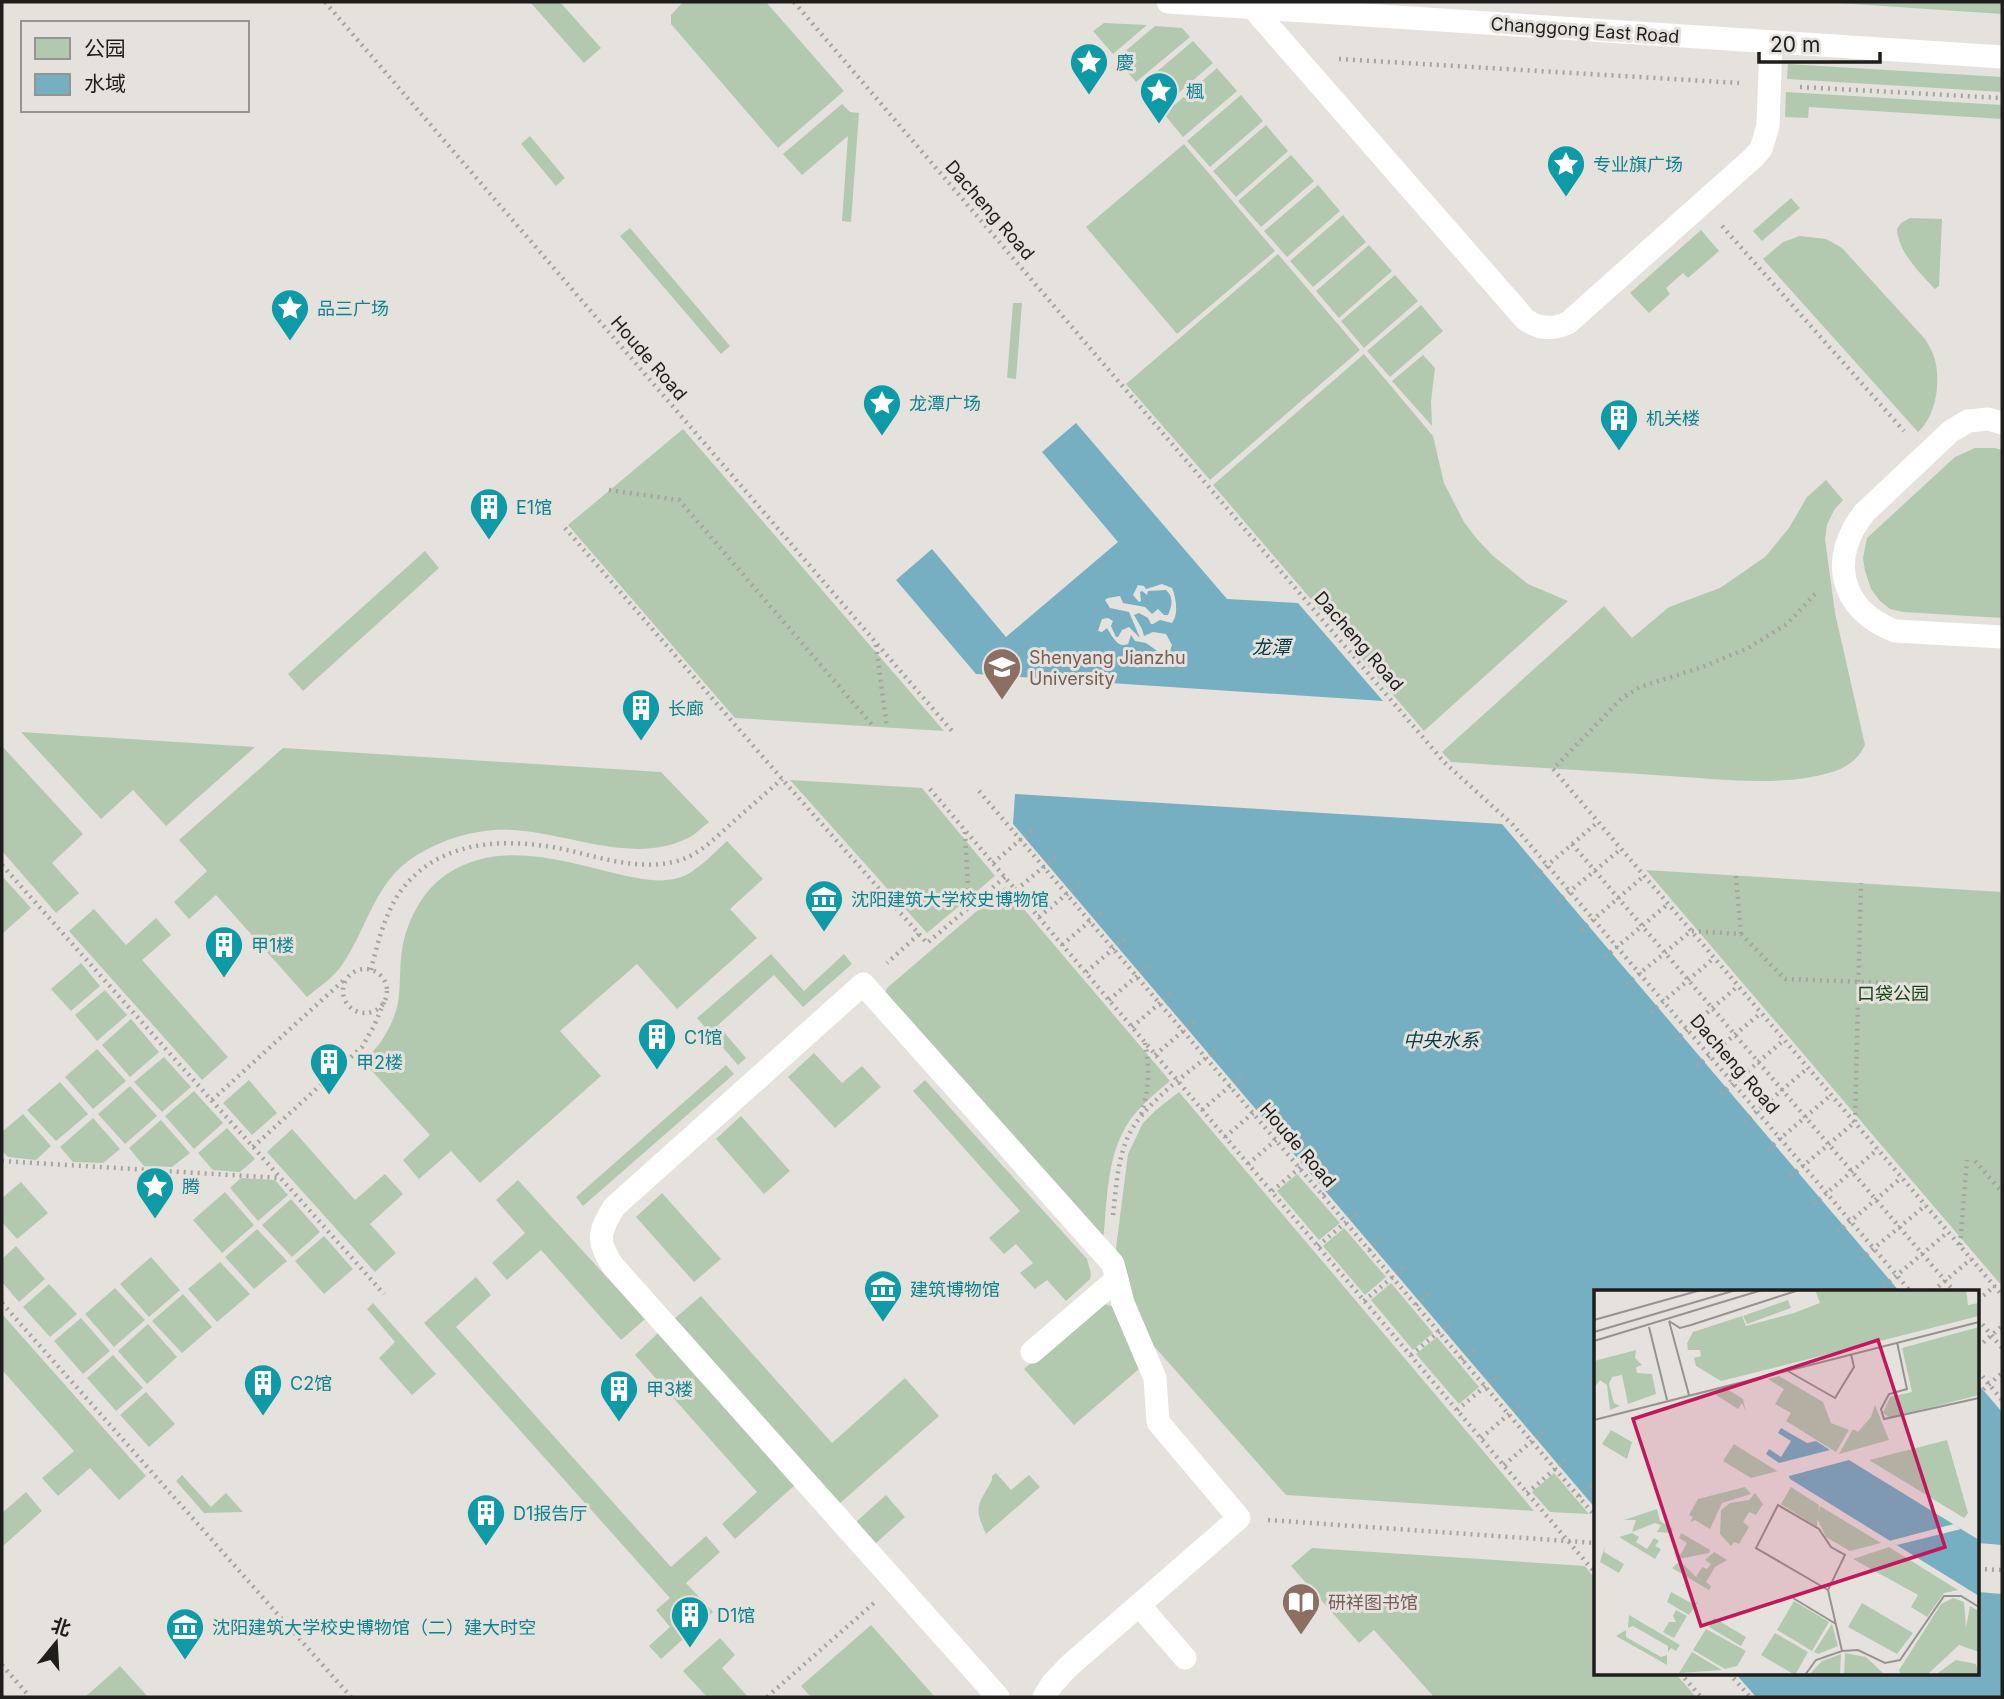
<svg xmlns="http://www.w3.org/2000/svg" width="2004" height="1699" font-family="Inter,'Noto Sans SC',sans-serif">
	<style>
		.green { fill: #b2c9af }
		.water { fill: #75afc1; fill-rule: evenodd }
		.pier { fill: #e5e2dd }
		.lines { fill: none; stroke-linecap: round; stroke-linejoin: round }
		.path { stroke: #a6a4a0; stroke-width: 4.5; stroke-dasharray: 2 5; stroke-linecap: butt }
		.service { stroke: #fff; stroke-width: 23 }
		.labels { text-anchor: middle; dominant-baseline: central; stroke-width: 6; stroke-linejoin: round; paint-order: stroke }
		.street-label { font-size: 18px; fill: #1f1e1c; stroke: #e5e2dd }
		.culture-label { font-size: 18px; fill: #0d838f; stroke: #e5e2dd; text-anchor: start }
		.education-label { font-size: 18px; fill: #785e54; stroke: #e5e2dd; text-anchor: start }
		.park-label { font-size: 18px; fill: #194713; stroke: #e5e2dd }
		.water-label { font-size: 19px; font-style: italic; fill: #033b48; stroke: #e5e2dd }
		.inset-road { fill: none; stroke: #969490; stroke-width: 2 }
		.view { fill: #c2185b; fill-opacity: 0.15; stroke: #c2185b; stroke-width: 3.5 }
		.inset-edge { fill: none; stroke: #1f1e1c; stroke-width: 3.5 }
	</style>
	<rect width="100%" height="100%" fill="#e5e2dd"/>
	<!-- green -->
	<g class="green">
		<polygon points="530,2 560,2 601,48 584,63"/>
		<polygon points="683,2 766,2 844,91 778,148 671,24 671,15"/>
		<polygon points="1823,2 2002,2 2002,14"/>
		<polygon points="1104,23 1147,25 1113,54 1093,31"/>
		<polygon points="1155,26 1182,28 1190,37 1136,82 1116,59"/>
		<polygon points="1193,41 1213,63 1160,109 1140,86"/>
		<polygon points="1788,64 2002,77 2002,92 1787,79"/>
		<polygon points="1217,68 1237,91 1183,137 1164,114"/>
		<polygon points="1786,92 2002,105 2002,119 1809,107 1808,118 1785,117"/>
		<polygon points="1241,95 1263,121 1210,167 1187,141"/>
		<polygon points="842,104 850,112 859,113 851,222 842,221 848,136 802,175 783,154"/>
		<polygon points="1266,125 1288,151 1236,197 1213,171"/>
		<polygon points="530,136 565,178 556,186 521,144"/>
		<polygon points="1184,144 1275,251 1177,334 1086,227"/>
		<polygon points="1291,155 1314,181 1261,227 1238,201"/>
		<polygon points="1318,185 1340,211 1287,257 1264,231"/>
		<polygon points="1791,198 1800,208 1762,241 1753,231"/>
		<polygon points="1343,215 1366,242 1313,287 1290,261"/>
		<path d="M1910,218L1942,219L1939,286L1935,289C1920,273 1898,252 1897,229L1901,223Z"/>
		<polygon points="630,228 730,346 721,354 620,236"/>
		<polygon points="1701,230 1719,251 1688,278 1683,273 1666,288 1670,294 1649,313 1630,293"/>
		<path d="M1800,236L1826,239L1842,248L1925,339C1928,344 1931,349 1933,354C1942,377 1937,415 1918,432L1763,259L1783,242Z"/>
		<polygon points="1369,245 1392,271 1339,318 1316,291"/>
		<polygon points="1278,254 1360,350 1210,480 1126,384"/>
		<polygon points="1395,275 1418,301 1364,348 1341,321"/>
		<polygon points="1013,303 1022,303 1016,379 1007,378"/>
		<polygon points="1421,305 1443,331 1390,377 1367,351"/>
		<polygon points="1364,354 1433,436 1444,483 1464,522 1477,539 1492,555 1528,584 1568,601 1424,731 1213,485"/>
		<polygon points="1423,355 1435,368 1431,401 1432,426 1392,381"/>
		<polygon points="683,429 944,731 735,718 568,525"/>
		<polygon points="1975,448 1995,448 2002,450 2002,618 1903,612 1890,609 1880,601 1871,589 1865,571 1863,558 1867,538 1955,457"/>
		<path d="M1826,480L1843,500L1834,510L1827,525L1825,539L1835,613L1865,745C1858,760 1845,769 1829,773C1779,787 1720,779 1669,776C1596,771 1524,767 1451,762L1442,752L1604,606L1632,638L1669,607L1720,588L1765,557L1789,528L1807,497Z"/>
		<polygon points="425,551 439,568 303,691 288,674"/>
		<polygon points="21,732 255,747 166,826 133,790 101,819"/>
		<polygon points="2,746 83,834 52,863 79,893 56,913 2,851"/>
		<path d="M283,748L661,772L709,822C702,827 695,835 688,838C628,868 557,826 494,830C469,832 446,839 424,851C375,876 370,924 342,965C333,978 319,987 307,997L216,895L189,919L174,902L207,871L179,840Z"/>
		<polygon points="790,780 922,788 995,876 927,933"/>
		<path d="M727,841L763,879L730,909L757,938L677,1009L637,964L560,1031L601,1076L480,1183L451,1151L419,1179L403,1160L430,1135L363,1061C381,1046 393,1025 398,1003C401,984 399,963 403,944C409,917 424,889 447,874C499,839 564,861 618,874C640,879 665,885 686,875C701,867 715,852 727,841Z"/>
		<polygon points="1646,870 2002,892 2002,1286"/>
		<polygon points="2,876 31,908 2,934"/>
		<path d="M1005,887L1170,1081C1152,1096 1132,1112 1122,1134C1106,1166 1107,1207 1103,1242L885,994L887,988Z"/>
		<polygon points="94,909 126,945 156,918 171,935 142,960 228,1057 202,1080 69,931"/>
		<polygon points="771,954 804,991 844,954 852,964 803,1007 774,975 718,1025 746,1058 738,1065 697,1018"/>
		<polygon points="81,963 100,986 71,1011 51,989"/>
		<polygon points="105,990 127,1015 97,1041 75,1015"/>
		<polygon points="131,1019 159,1052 130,1077 102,1045"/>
		<polygon points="97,1049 126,1081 93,1109 65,1077"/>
		<polygon points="814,1053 842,1083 862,1066 881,1087 835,1128 788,1077"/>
		<polygon points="164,1057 191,1087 162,1112 134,1082"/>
		<polygon points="726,1065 734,1074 583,1206 576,1197"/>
		<polygon points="249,1080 277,1113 252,1135 223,1103"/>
		<polygon points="925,1080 1087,1259 1091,1274 1090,1279 1066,1301 1047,1280 1035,1289 1020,1273 1033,1263 1016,1244 1004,1254 989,1238 1020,1211 913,1091"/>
		<polygon points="60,1082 88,1114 56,1141 27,1110"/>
		<polygon points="130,1086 157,1116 125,1144 98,1114"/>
		<polygon points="194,1091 223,1123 194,1149 165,1116"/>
		<polygon points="1179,1092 1534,1511 1286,1495 1145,1336 1121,1270 1116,1248 1128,1154 1143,1123 1156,1110"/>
		<polygon points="23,1114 51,1146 36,1160 8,1157 2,1151 2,1132"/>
		<polygon points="741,1116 790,1171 764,1194 716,1139"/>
		<polygon points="93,1118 120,1149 103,1163 73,1162 60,1147"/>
		<polygon points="161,1120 190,1153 172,1167 144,1166 129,1148"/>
		<polygon points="227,1128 255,1159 240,1172 213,1170 198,1153"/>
		<polygon points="292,1129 355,1200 385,1174 403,1194 370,1224 396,1253 375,1272 267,1152"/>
		<polygon points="1297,1174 1340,1223 1319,1240 1277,1191"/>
		<polygon points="241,1178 275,1180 288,1195 258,1221 230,1188"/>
		<polygon points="518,1180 645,1319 621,1340 541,1250 507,1280 492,1263 525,1233 496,1200"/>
		<polygon points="21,1182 48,1213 17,1239 2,1222 2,1198"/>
		<polygon points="225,1192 254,1225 222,1253 193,1220"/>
		<polygon points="662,1193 721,1259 694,1282 636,1217"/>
		<polygon points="291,1199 320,1232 292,1257 262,1225"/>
		<polygon points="1344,1228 1386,1277 1365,1295 1323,1246"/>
		<polygon points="257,1229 287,1261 254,1289 225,1257"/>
		<polygon points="324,1236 353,1269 324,1294 295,1261"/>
		<polygon points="16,1246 45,1279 19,1302 2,1282 2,1259"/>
		<polygon points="151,1257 180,1290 149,1317 120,1284"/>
		<polygon points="220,1262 250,1294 217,1322 188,1289"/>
		<polygon points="476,1277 491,1295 456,1327 671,1567 706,1536 720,1552 686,1583 713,1612 661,1659 649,1646 670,1627 656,1610 670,1598 424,1323"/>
		<polygon points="1391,1283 1433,1333 1413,1350 1371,1300"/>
		<polygon points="49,1284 77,1314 50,1337 23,1307"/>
		<polygon points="115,1288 145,1320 114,1347 85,1314"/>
		<polygon points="183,1294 212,1327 182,1353 152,1321"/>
		<polygon points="701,1296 832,1443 905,1378 939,1416 839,1504 674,1319"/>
		<polygon points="373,1303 436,1374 412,1395 379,1358 395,1342 367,1309"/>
		<polygon points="1104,1304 1112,1306 1139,1369 1074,1425 1024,1369 1076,1325"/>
		<polygon points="2,1314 146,1476 119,1500 90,1468 58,1496 42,1478 74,1451 2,1370"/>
		<polygon points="81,1318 110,1351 83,1374 54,1341"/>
		<polygon points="148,1324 177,1357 147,1384 118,1351"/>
		<polygon points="658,1333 795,1485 735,1539 722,1524 757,1492 635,1355"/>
		<polygon points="1437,1337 1479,1387 1459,1404 1416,1354"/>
		<polygon points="113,1355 143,1388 116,1411 87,1378"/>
		<polygon points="146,1392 175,1424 149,1447 120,1415"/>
		<path d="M996,1473L1011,1490L1029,1475L1040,1487L986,1534C973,1506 978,1506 992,1480V1476Z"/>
		<polygon points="1554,1473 1589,1514 1550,1512 1532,1492"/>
		<polygon points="182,1475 211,1507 226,1493 243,1512 204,1513 176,1481"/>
		<polygon points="26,1492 42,1511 2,1547 2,1513"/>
		<polygon points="886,1495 905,1517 875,1544 856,1522"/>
		<polygon points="1312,1548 1585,1566 1596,1580 1596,1673 1675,1673 1696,1697 1434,1697 1374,1630 1359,1643 1291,1566"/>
		<polygon points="871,1625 935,1697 811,1697 801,1686"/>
		<polygon points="720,1638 735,1655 722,1668 748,1697 707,1697 683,1671"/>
		<polygon points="120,1666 148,1697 85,1697"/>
	</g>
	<!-- water -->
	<g class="water">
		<path d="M1076,423L1227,599L1298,603L1383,701L976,674L896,580L932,549L1006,637L1118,542L1042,452ZM1162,584L1172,588C1176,598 1179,614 1172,623L1160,620L1153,624H1151L1148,618L1139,613L1134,615L1142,629L1144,636L1153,632L1166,634L1172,645L1170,651L1160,653L1146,643L1135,641L1131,635L1128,644C1118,649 1112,636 1107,628L1102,632L1098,631L1102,619L1108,618L1113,621L1111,626L1116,637H1118L1122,630L1129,627L1140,638L1129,612L1110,608L1105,600L1108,598L1120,596L1123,603L1145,607L1152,614L1158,609L1164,615H1168C1172,606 1174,597 1166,590L1148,591L1147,595L1142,591L1140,592L1141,601L1139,602L1133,595L1138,585L1144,586L1146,589Z"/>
		<polygon points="1015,794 1502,824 1899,1291 1596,1291 1596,1509 1013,824"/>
		<polygon points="1978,1384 2002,1412 2002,1697 1756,1697 1735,1673 1978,1673"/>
	</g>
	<!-- pier -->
	<polygon class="pier" points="1978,1543 2002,1545 2002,1594 1978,1592"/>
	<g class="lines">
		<!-- path -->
		<g class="path">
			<polyline points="325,2 952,731"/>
			<polyline points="794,2 1444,762 1513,825 1910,1291"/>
			<polyline points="1339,59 1739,83"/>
			<polyline points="1800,87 2002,98"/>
			<polyline points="1722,226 1904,431"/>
			<polyline points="609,490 679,500 874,727"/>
			<polyline points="565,528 782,779 919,934 887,963"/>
			<polyline points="1815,594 1787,624 1748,648 1705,666 1640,687 1622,698 1553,769 2002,1295"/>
			<polyline points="876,645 887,728"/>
			<polyline points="930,789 1596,1574"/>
			<polyline points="979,791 1596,1517"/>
			<polyline points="965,832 969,907"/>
			<polyline points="1572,844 1954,1291"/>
			<polyline points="993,863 1033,829"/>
			<polyline points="2,865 384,1294"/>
			<polyline points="1535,876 1598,822"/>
			<polyline points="1736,876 1741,934"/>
			<polyline points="1016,890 1057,856"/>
			<polyline points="1557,902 1621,849"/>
			<polyline points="1039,917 1080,883"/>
			<polyline points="1581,930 1644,876"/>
			<polyline points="919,934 927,943 1005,877"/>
			<polyline points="1062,945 1103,910"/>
			<polyline points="1605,957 1668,904"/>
			<circle cx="365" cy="991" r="22"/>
			<path d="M371,970C377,945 384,917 398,895C436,838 508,837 567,850C601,858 638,870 673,862C698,857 715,838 734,821C750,807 766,793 782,779"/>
			<polyline points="1086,972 1126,938"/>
			<polyline points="1627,984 1691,931 1741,934 1785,979 1891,983"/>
			<polyline points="1109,1000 1150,965"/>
			<polyline points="1651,1012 1714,958"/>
			<polyline points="1132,1027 1173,992"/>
			<polyline points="1675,1040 1738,986"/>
			<polyline points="1155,1055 1196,1020"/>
			<polyline points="1697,1066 1761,1013"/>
			<polyline points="1721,1094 1784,1040"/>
			<polyline points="212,1100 345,979"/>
			<polyline points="1202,1110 1243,1075"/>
			<path d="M1141,1114C1149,1093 1150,1065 1145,1043"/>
			<polyline points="1744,1122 1808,1068"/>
			<polyline points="1225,1137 1266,1102"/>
			<polyline points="253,1147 362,1047 374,1026 385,1000"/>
			<polyline points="1768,1149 1831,1095"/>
			<polyline points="2,1161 280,1178"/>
			<polyline points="1975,1161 2002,1192"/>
			<polyline points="1248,1164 1289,1129"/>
			<polyline points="1791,1176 1855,1122 1861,883"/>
			<polyline points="1272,1191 1313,1157"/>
			<polyline points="1323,1195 1336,1184"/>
			<polyline points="1814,1204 1878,1149"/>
			<path d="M1113,1215C1116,1190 1117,1163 1127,1139C1140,1106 1191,1070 1220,1047"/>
			<polyline points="1838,1232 1902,1177"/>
			<polyline points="1960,1245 1967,1160"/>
			<polyline points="1318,1246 1359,1211"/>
			<polyline points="1369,1250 1382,1238"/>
			<polyline points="1861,1259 1926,1205"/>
			<polyline points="1884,1286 1948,1232"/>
			<polyline points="1933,1291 1971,1259"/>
			<polyline points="1978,1300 1995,1286"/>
			<polyline points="1364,1301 1406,1266"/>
			<polyline points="2,1303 351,1697"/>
			<polyline points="1416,1305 1429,1293"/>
			<polyline points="1978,1319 2002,1348"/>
			<polyline points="1978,1347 2002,1326"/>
			<polyline points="1411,1355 1452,1321"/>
			<polyline points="1462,1360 1476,1348"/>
			<polyline points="1978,1371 2002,1400"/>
			<polyline points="1978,1394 2002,1373"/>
			<polyline points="1457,1410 1499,1375"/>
			<polyline points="2000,1422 2002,1421"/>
			<polyline points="1481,1438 1522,1403"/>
			<polyline points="1504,1465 1545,1430"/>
			<polyline points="1527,1493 1569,1457"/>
			<polyline points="1579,1496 1592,1484"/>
			<polyline points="1268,1520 1596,1543"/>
			<polyline points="1978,1569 2002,1570"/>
			<polyline points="2,1665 30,1697"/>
			<polyline points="1680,1673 1701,1697"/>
			<polyline points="1729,1673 1750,1697"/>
			<polyline points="767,1697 874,1603"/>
		</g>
		<!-- service -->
		<g class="service">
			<polyline points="1168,2 2002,57"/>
			<path d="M1252,7L1525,319C1538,329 1552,330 1568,323L1753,158L1761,149L1768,126L1771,42"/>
			<path d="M2002,423L1988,419L1968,421L1951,431L1865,512C1828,557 1839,610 1895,631L2002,637"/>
			<polyline points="1032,1352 1117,1279"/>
			<polyline points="1139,1605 1185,1658"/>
			<path d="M998,1697L613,1266C596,1240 599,1232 614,1207L863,984L1113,1264L1123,1303L1155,1378L1158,1422L1239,1518L1069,1666L1052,1684L1044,1697"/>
		</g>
	</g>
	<!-- icons -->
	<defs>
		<g id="sight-pin" transform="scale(2.0125)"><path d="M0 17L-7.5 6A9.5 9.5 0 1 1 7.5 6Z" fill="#0f9aa8" stroke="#e5e2dd"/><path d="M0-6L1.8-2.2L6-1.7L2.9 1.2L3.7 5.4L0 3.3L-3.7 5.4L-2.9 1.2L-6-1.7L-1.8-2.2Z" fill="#fff"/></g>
		<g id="building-pin" transform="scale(2.0125)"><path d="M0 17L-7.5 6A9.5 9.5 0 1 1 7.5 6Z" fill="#0f9aa8" stroke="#e5e2dd"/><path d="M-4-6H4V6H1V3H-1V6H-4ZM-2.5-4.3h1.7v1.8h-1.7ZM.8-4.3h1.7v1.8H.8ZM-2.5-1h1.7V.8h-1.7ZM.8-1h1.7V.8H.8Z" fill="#fff"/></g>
		<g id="university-pin" transform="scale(2.0125)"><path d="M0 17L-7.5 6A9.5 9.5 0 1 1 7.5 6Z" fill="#8d6e63" stroke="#e5e2dd"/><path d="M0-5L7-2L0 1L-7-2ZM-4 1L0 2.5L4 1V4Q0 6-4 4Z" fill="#fff"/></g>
		<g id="museum-pin" transform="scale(2.0125)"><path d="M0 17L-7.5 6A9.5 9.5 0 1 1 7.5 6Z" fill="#0f9aa8" stroke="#e5e2dd"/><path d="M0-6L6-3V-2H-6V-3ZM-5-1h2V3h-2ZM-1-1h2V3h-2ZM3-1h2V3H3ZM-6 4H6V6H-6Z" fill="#fff"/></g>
		<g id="library-pin" transform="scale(2.0125)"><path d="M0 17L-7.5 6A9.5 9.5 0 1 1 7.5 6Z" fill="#8d6e63" stroke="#e5e2dd"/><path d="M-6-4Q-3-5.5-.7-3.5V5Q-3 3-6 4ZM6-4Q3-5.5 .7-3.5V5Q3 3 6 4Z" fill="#fff"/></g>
	</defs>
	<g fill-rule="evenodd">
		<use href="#sight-pin" x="1089" y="62"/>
		<use href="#sight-pin" x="1159" y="91"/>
		<use href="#sight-pin" x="1566" y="164"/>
		<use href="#sight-pin" x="290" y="308"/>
		<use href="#sight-pin" x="882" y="403"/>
		<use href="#building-pin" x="1619" y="418"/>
		<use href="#building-pin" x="489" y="507"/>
		<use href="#university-pin" x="1002" y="667"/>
		<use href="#building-pin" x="641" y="708"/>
		<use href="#museum-pin" x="824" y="899"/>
		<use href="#building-pin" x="224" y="945"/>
		<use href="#building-pin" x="657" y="1037"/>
		<use href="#building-pin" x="329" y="1062"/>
		<use href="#sight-pin" x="155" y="1186"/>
		<use href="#museum-pin" x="883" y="1289"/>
		<use href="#building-pin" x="263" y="1383"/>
		<use href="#building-pin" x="619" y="1389"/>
		<use href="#building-pin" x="486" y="1513"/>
		<use href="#library-pin" x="1301" y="1602"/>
		<use href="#building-pin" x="690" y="1615"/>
		<use href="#museum-pin" x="185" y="1627"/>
	</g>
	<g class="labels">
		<!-- street labels -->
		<g class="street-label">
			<text transform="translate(1585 30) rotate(4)">Changgong East Road</text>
			<text transform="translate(990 210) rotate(49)">Dacheng Road</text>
			<text transform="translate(649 358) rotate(49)">Houde Road</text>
			<text transform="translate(1359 641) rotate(49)">Dacheng Road</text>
			<text transform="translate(1735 1064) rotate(49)">Dacheng Road</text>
			<text transform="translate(1298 1145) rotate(49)">Houde Road</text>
		</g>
		<!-- culture labels -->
		<g class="culture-label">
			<text x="1116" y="62">慶</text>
			<text x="1186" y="91">楓</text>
			<text x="1593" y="164">专业旗广场</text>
			<text x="317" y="308">品三广场</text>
			<text x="909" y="403">龙潭广场</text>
			<text x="1646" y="418">机关楼</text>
			<text x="516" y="507">E1馆</text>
			<text x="668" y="708">长廊</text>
			<text x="851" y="899">沈阳建筑大学校史博物馆</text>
			<text x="251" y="945">甲1楼</text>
			<text x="684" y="1037">C1馆</text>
			<text x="356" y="1062">甲2楼</text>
			<text x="182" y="1186">腾</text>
			<text x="910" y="1289">建筑博物馆</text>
			<text x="290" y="1383">C2馆</text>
			<text x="646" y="1389">甲3楼</text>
			<text x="513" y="1513">D1报告厅</text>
			<text x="717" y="1615">D1馆</text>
			<text x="212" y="1627">沈阳建筑大学校史博物馆（二）建大时空</text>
		</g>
		<!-- education labels -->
		<g class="education-label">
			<text x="1029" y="657">Shenyang Jianzhu<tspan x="1029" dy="21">University</tspan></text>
			<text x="1328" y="1602">研祥图书馆</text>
		</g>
		<!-- park labels -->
		<g class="park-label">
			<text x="1893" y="993">口袋公园</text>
		</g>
		<!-- water labels -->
		<g class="water-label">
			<text x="1271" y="647">龙潭</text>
			<text x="1441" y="1040">中央水系</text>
		</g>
	</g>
	<!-- overview -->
	<g transform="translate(1594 1290)">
		<rect width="385" height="385" fill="#e5e2dd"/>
		<path d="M221,0H372L374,15L385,13V26L127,91L102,76L100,68L107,66L106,60H94L93,53L99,42L148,26L152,36L200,23L226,13ZM194,10L197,18L153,34L149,26ZM385,37V105L296,128L289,123L296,107L318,102L308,58ZM42,60L41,68L48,75L42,77L43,83L58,84L62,104L34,114L28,85L18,87L15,94L20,113L26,116L16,120L13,95L6,90L0,98V71ZM185,86L229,112L237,133L255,140L242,162L192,131L197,123L181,114L190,99L174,89ZM133,99L149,109L152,122L148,113L144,119L122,105ZM281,115L295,150L245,164L259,139L264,142L277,127ZM17,140L38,152L33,169L8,154ZM353,150L374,223L370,228L275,170ZM140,154L183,181H184L157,188L129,171ZM151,197L157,204L128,213L116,239L101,230L96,232L99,227L95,225L104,209ZM197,197L225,215L223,237L187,214ZM161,203L169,214L162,225L155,222L149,232L155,237L145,254L140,252L137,256L126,244L127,220L136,213L155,210ZM226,216L287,253L256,261L232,247L223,228ZM63,219L66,231L79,239L77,243L63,242L67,235L61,233L38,242L42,230H30ZM38,243L45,247L42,252L53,259L60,248L65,251L61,256L67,259L61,269L25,247ZM87,243L116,260L115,263L84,269L93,253L85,248ZM11,256L10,262L30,274L25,283L6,272ZM295,257L364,300L350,303L333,327L317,317L324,305L259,269ZM120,262L133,270L121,277L112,292L117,296L115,300L78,278L86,271L102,287L108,277L113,279L117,274L111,270ZM77,302L99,314L104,312L95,325L73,312ZM359,308L370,312L372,338L376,316L385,321V362L365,355L333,385H307L305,380L347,314ZM200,311L235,332L218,361L183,340ZM268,313L319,343L303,364L254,337ZM82,320L93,326L80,348L69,342L75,332H82L79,326ZM35,325L86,355L82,361L77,358L74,362V356L39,336L34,338ZM120,328L152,347L147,356L115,337ZM238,334L244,356L224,364L220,362ZM112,339L152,361L143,376L131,379L99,360ZM32,340V347L67,367L73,365V375L22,346ZM181,343L214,362L201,385L167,365ZM98,362L128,380L85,383ZM251,363L272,367L291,385H250ZM247,364L246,385H215L228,371ZM362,370L382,374L385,385H341Z" fill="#b2c9af"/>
		<path d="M187,138L213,153L222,151L236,160L185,173L172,164L175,159L187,167L197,151L184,143ZM255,170L385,250V306L196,189L195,186Z" fill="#75afc1"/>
		<path d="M360,234L367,239L303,255L295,251Z" fill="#e5e2dd"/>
		<path class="inset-road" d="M0,30L107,0M75,31L95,105M75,31L86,38L97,35L205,0M55,37L73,110M0,42L142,0M0,51L168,0M303,52L313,99L295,104L287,119L290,129L385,108M192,80L241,108L260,77L257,64M0,130L385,32M234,300L162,258L184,215L225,239L237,257L251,265L234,300L248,361M199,308L242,334M211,385L222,370L248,361L264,360L291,373L306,370L350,306H367L385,317"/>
		<path class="view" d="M284,50L351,257L107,336L39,129Z"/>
		<rect width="385" height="385" class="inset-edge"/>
	</g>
	<!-- border -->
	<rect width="2004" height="1699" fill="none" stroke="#1f1e1c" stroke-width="7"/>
	<!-- legend -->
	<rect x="21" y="21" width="228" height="91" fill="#e5e2dd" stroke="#969490" stroke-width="2"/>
	<rect x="35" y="38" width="35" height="21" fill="#b2c9af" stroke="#969490" stroke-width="2"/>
	<text x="84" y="56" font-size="21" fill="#1f1e1c">公园</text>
	<rect x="35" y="74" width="35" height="21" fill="#75afc1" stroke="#969490" stroke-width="2"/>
	<text x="84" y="91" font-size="21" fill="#1f1e1c">水域</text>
	<!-- north arrow -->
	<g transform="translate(56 1643) rotate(18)" stroke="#e5e2dd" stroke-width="5" paint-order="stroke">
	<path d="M0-5L12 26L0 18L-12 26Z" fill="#1f1e1c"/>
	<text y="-10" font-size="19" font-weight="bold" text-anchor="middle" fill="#1f1e1c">北</text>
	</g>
	<!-- scale -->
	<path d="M1759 52v10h121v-10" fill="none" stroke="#1f1e1c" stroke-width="3.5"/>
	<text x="1770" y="52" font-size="21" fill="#1f1e1c" stroke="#e5e2dd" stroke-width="5" paint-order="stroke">20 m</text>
</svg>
